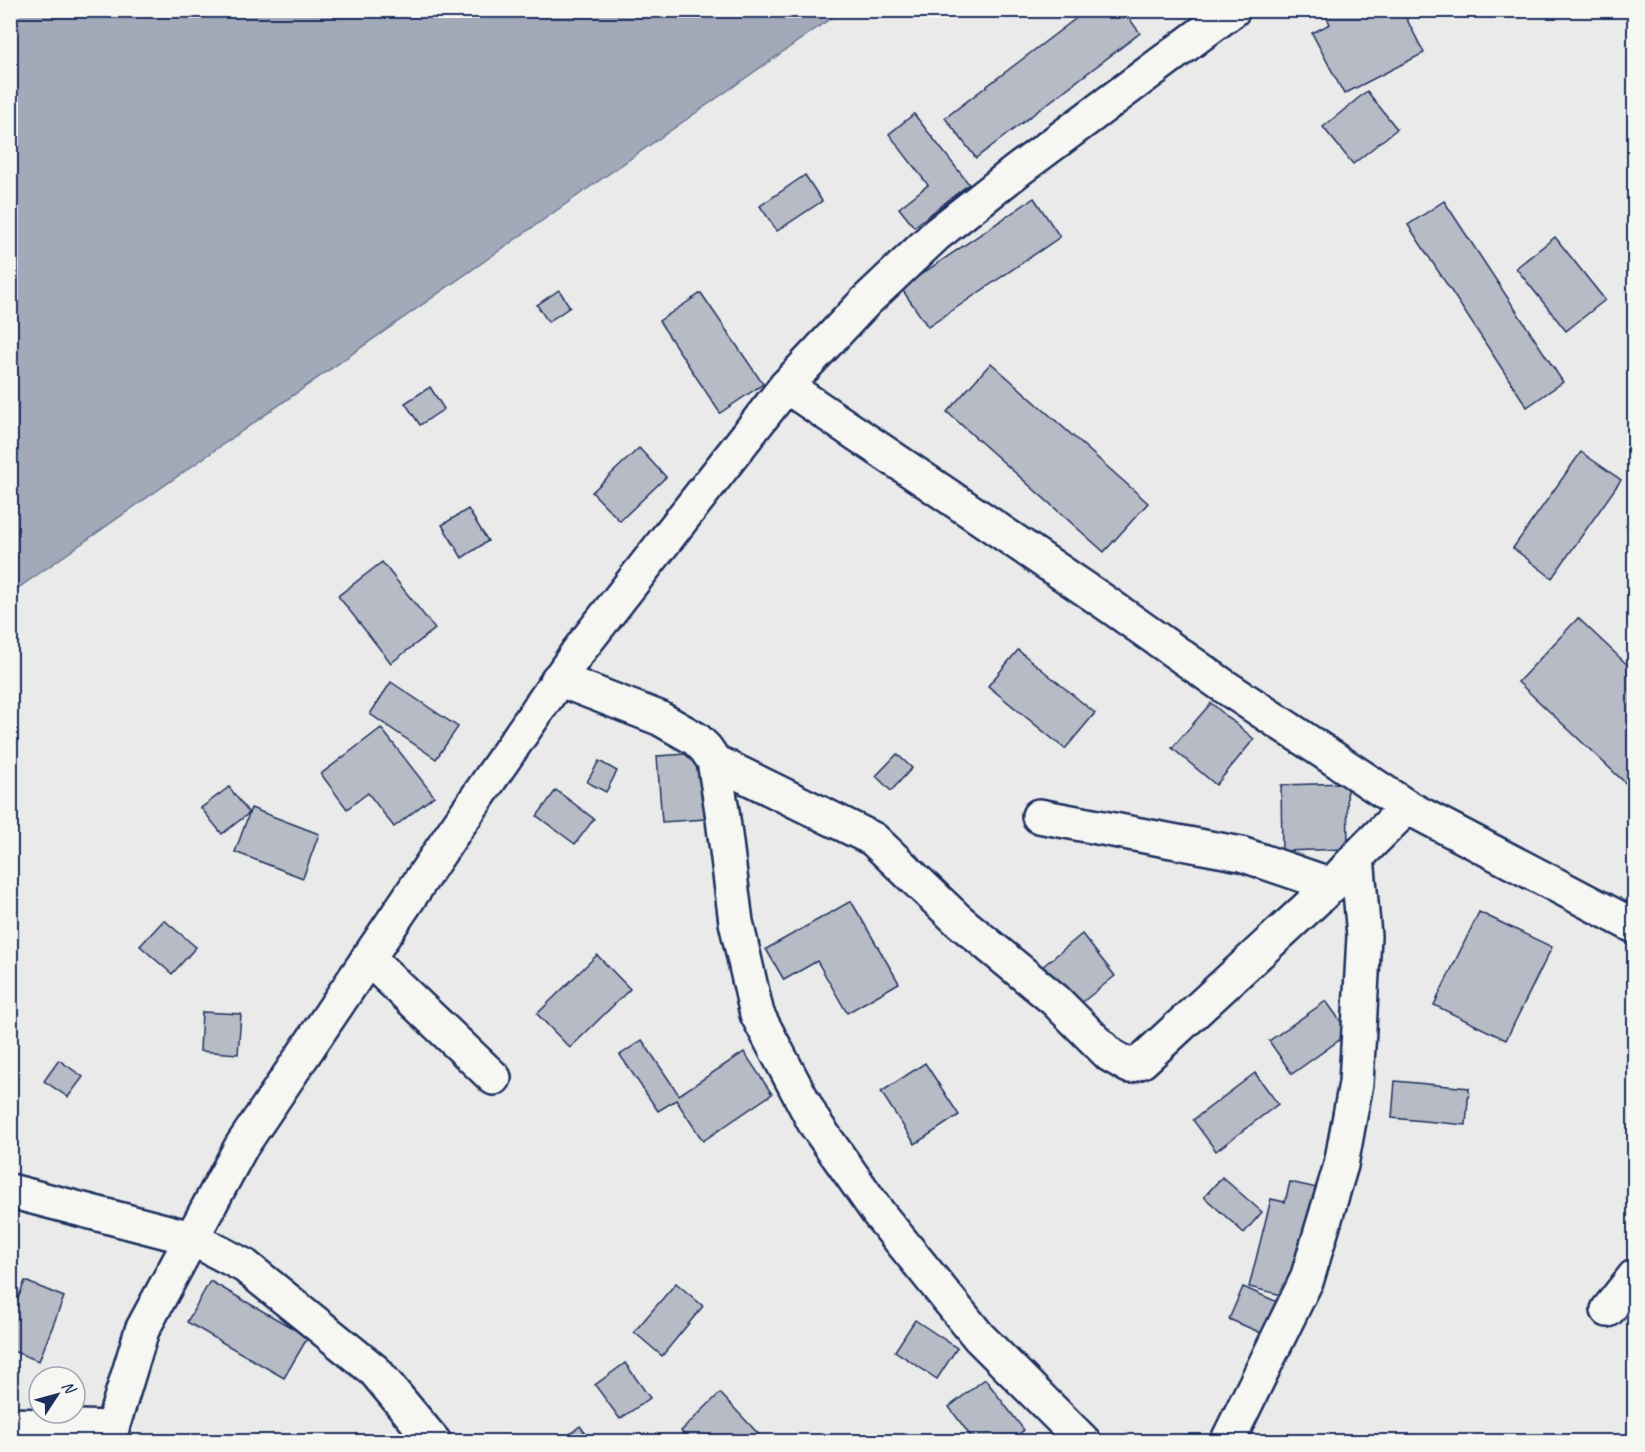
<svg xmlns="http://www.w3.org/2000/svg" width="1645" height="1452" font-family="Caveat,sans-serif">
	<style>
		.water { fill: #a2aaba; stroke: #6c7995; stroke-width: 1.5 }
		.building { fill: #b6bbc6; stroke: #1b2f5e; stroke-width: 1.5 }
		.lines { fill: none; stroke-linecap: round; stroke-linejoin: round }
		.minor-casing { stroke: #1b2f5e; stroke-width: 38 }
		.minor { stroke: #f6f6f2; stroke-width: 33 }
	</style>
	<rect width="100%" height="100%" fill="#e9eae9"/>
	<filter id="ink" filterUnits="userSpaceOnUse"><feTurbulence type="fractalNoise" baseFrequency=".0167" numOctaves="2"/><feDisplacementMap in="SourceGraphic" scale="12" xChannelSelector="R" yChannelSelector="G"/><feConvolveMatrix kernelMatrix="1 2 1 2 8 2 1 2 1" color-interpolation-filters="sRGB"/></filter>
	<g filter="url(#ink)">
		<!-- water -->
		<polygon class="water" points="11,10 841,10 841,11 11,593"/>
		<!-- building -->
		<g class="building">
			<polygon points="1087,10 1123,10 1140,33 976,158 945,118"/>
			<polygon points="1323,10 1402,10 1424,53 1344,94 1312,33 1330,24"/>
			<polygon points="1367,91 1397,129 1353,164 1323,127"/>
			<polygon points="914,114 969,184 914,227 899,208 928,185 889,134"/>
			<polygon points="805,175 822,201 777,231 760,206"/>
			<polygon points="1034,198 1060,237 928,327 901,288"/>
			<polygon points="1444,201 1563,382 1527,407 1408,225"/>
			<polygon points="1555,237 1605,300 1566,331 1516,268"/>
			<polygon points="559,290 570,307 548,322 537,305"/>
			<polygon points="701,293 763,384 720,413 659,321"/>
			<polygon points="991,363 1148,503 1104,552 947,412"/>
			<polygon points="430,387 444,409 420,425 405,403"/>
			<polygon points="639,448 666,477 620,521 592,492"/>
			<polygon points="1581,452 1621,480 1552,578 1513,548"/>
			<polygon points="468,509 488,541 462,558 442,525"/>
			<polygon points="1634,515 1634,533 1626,526"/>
			<polygon points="382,562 435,629 391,663 338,596"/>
			<polygon points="1578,618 1634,671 1634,791 1518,682"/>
			<polygon points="1018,650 1095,713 1065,749 988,686"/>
			<polygon points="391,682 458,727 436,759 370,714"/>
			<polygon points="1211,703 1254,739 1216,785 1172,748"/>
			<polygon points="381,728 434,796 394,827 368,793 347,809 321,774"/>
			<polygon points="701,753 706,819 662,822 657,756"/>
			<polygon points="897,754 912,768 891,791 876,776"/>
			<polygon points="599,761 617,771 606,792 587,782"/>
			<polygon points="1347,783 1348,849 1282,851 1281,785"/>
			<polygon points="229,787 249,813 222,834 201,808"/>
			<polygon points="556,790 594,819 575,844 537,816"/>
			<polygon points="251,808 319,834 303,878 235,852"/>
			<polygon points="851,901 899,983 847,1013 817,961 784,980 766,949"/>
			<polygon points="1479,912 1552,947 1506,1040 1434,1005"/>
			<polygon points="164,920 196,947 172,974 140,946"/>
			<polygon points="1082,934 1115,976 1075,1008 1042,967"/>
			<polygon points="597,955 630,989 570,1048 537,1014"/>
			<polygon points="1326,1001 1349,1033 1292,1074 1269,1041"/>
			<polygon points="202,1012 241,1014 238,1054 200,1051"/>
			<polygon points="642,1040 679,1095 744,1052 772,1094 703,1141 676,1100 658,1111 620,1055"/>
			<polygon points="59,1060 83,1077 68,1097 44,1081"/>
			<polygon points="925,1063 959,1115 915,1144 881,1092"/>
			<polygon points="1255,1073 1278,1104 1216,1151 1193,1120"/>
			<polygon points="1395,1081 1469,1088 1466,1125 1392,1118"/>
			<polygon points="1222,1177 1262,1212 1244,1233 1204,1197"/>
			<polygon points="1290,1182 1317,1188 1290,1297 1249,1287 1271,1199 1285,1202"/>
			<polygon points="25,1281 64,1297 39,1361 10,1350 10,1318"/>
			<polygon points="210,1281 308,1337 284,1378 187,1322"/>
			<polygon points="676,1283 703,1306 662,1356 634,1332"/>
			<polygon points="1243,1287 1282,1304 1268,1336 1229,1319"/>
			<polygon points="915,1320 957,1348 937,1379 895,1351"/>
			<polygon points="625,1363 650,1398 620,1419 595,1385"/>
			<polygon points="985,1379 1024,1430 1009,1442 975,1442 949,1407"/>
			<polygon points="720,1393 766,1442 691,1442 681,1431"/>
			<polygon points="580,1426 592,1442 560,1442"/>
		</g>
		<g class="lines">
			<!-- minor casing -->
			<g class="minor-casing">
				<g id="minor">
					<polyline points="786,386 1103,601 1221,684 1407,807 1634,926"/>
					<polyline points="558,679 659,718 696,739 706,749 714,761 722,811 736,922 757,1014 814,1122 879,1214 979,1337 1084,1442"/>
					<polyline points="714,761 873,839 958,920 1055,1000 1110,1055 1129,1066 1142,1061 1332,885 1357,857 1407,807"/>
					<polyline points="1039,816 1241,854 1332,885"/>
					<polyline points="368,958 494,1078"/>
					<polyline points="10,1191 191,1238 245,1266 375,1371 434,1442"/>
					<polyline points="1608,1310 1634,1277"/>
					<polyline points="10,1425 112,1428"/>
					<polyline points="110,1442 112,1428 142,1330 241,1147 450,837 577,653 786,386 866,301 937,234 1018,170 1233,10"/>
					<polyline points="1227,1442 1307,1279 1341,1165 1356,1083 1360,1011 1364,936 1357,857"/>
				</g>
			</g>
			<!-- minor -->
			<use href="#minor" class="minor"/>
		</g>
	</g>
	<!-- margin -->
	<rect width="1645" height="1452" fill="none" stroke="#f6f6f2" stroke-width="36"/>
	<rect x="18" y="18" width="1609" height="1416" fill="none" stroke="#1b2f5e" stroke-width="2" filter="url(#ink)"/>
	<!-- north arrow -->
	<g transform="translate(57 1395) rotate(54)"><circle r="28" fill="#f6f6f2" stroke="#9ea6b7" stroke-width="1.5"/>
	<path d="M0-4.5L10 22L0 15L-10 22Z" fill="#1b2f5e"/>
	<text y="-9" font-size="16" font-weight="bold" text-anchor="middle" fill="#1b2f5e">N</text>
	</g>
</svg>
